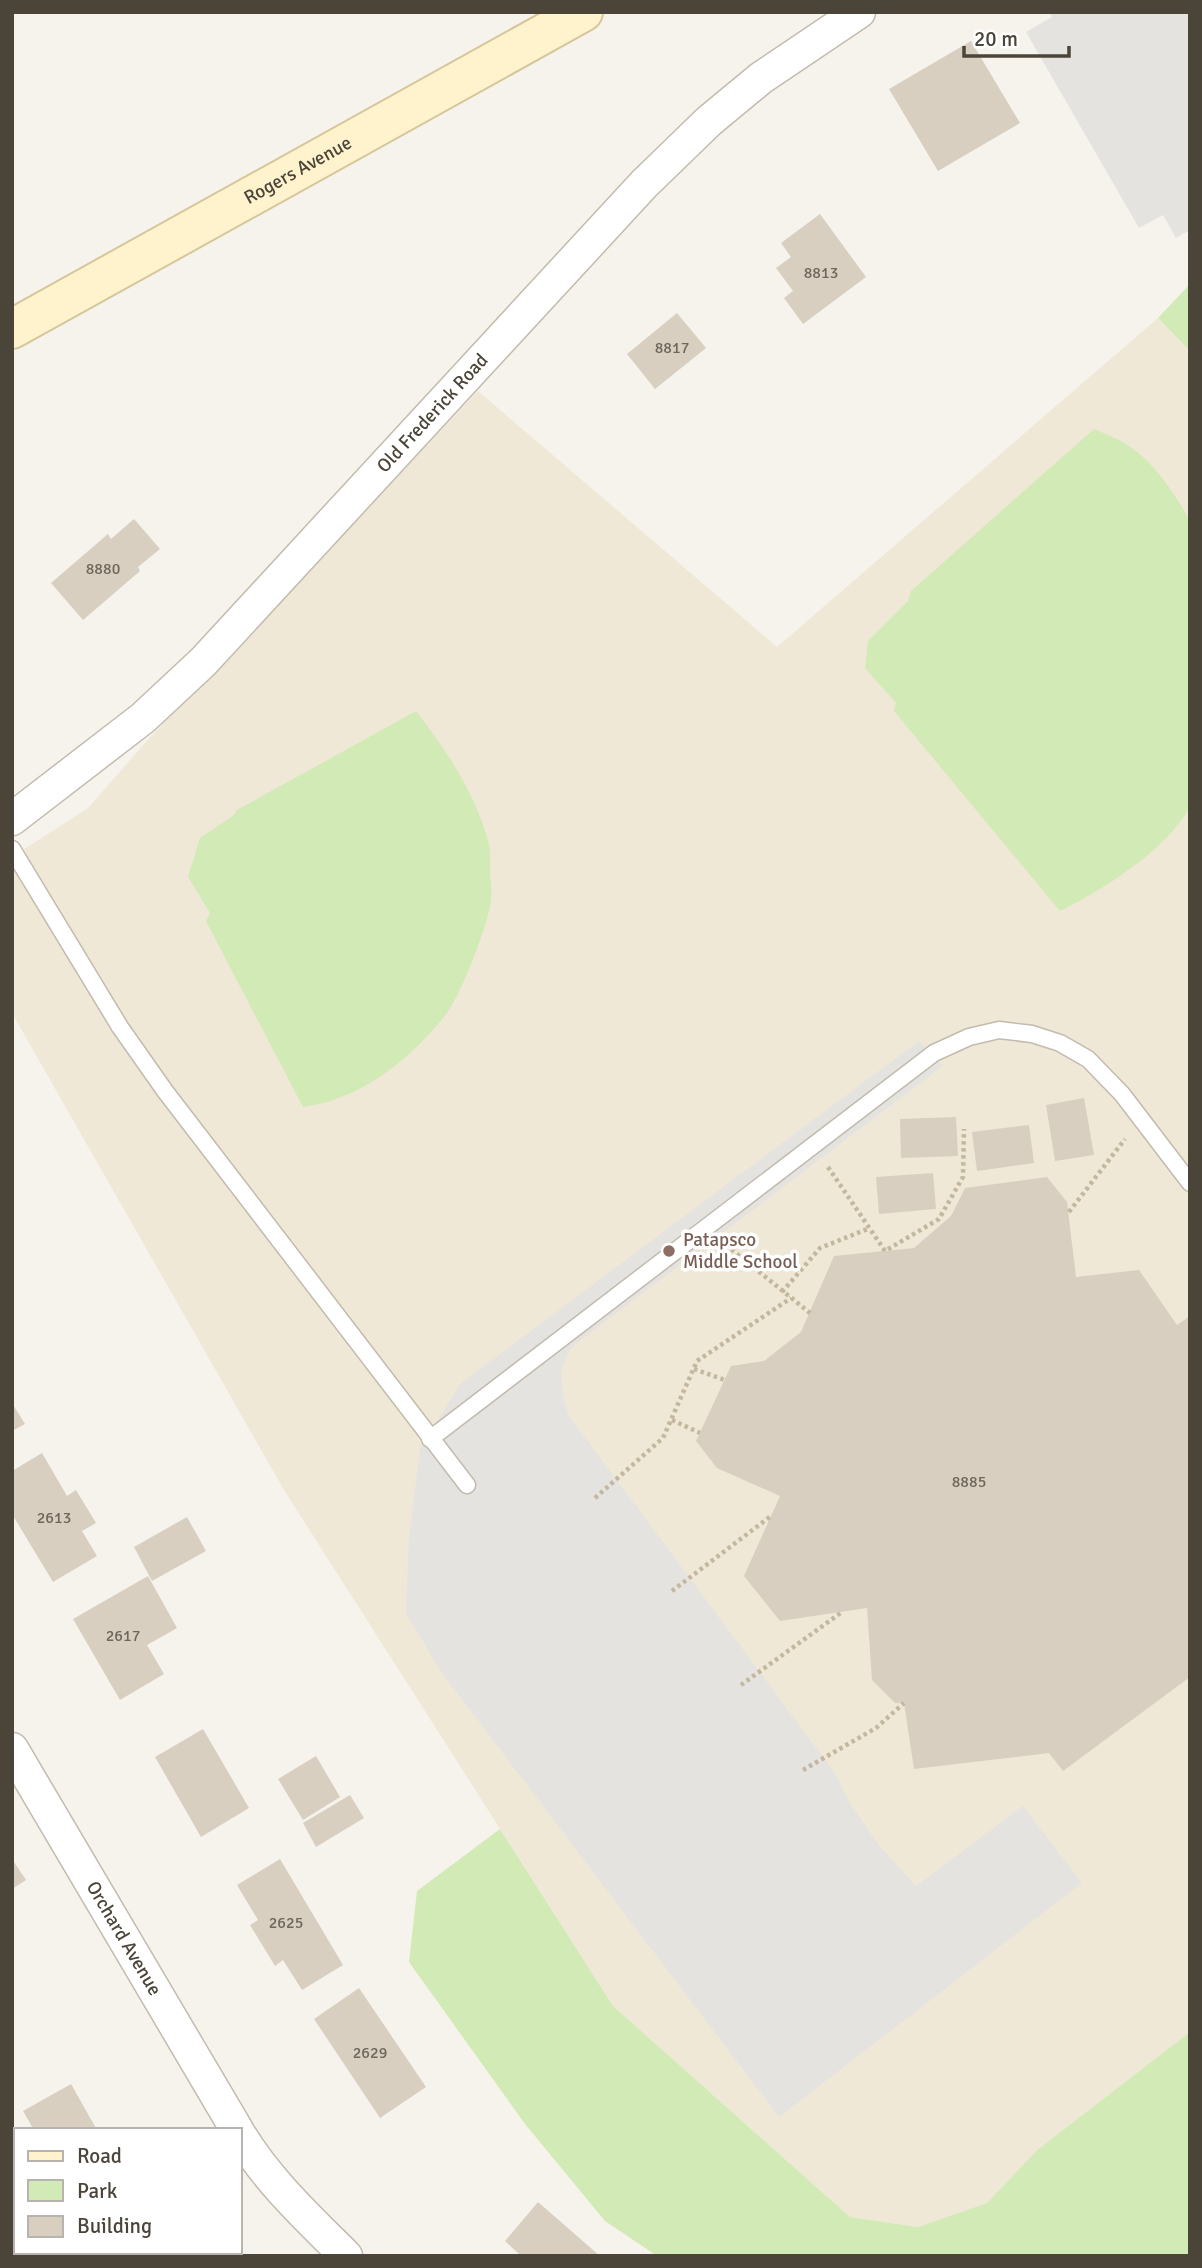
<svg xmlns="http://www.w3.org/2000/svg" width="1202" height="2268" font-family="Signika,sans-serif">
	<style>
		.education { fill: #efe8d6 }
		.green { fill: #d2eab5 }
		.parking { fill: #e5e3e0 }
		.building { fill: #d8cfc1 }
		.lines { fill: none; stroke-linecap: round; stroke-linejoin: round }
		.lane-casing { stroke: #c2bbae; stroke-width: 19 }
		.street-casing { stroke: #c2bbae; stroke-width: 35 }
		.secondary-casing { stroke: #d6c79b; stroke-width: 42 }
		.path { stroke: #c4b79f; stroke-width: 4.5; stroke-dasharray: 3.5 3.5; stroke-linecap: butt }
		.lane { stroke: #fff; stroke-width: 16 }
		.street { stroke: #fff; stroke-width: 32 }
		.secondary { stroke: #fff3cd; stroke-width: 38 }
		.education-dot { fill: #8d6e63; stroke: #fff; stroke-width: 2.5 }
		.labels { text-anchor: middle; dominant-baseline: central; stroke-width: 7; stroke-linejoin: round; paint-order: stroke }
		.number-label { font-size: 16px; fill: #6e675b }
		.street-label { font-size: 19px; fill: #4b4439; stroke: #fff }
		.education-label { font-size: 19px; fill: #785e54; stroke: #fff; text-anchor: start }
	</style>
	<rect width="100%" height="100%" fill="#f6f3ec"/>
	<!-- education -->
	<polygon class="education" points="1158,318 1190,351 1190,2032 1037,2150 987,2203 918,2227 850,2217 613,2006 284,1490 12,1013 12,857 88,808 144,744 478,391 777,647"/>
	<!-- green -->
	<g class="green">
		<polygon points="1190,284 1190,351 1158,318"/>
		<path d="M1094,429C1105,434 1119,439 1129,446C1155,463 1175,494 1190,521V807C1166,850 1103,890 1060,911L894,711L896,703L865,668L868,641L908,601L911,591Z"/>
		<path d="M416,711C446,750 475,792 488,841C491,850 490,862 490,873C491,881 492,891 491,899C490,921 460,996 447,1013C412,1058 361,1100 303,1107L206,921L210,913L188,877L200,838L233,816L237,810Z"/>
		<polygon points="500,1829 613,2006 850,2217 918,2227 987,2203 1037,2150 1190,2032 1190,2256 657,2256 605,2221 525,2124 409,1962 417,1891"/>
	</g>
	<!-- parking -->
	<g class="parking">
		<polygon points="1050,12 1190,12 1190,230 1176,238 1163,215 1139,228 1026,32 1052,17"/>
		<polygon points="919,1041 943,1066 581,1340 570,1349 561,1370 563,1397 569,1416 835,1773 851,1805 878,1844 916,1886 1023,1806 1082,1883 779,2117 442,1673 406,1613 409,1538 420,1449 461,1383"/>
	</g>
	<!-- building -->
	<g class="building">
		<polygon points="971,41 1020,123 938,171 889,89"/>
		<polygon points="820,214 866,277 803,324 784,298 793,291 776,268 791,257 781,243"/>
		<polygon points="677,313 706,348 655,389 627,354"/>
		<polygon points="134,519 160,549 138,567 140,571 83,620 51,583 108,534 111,539"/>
		<polygon points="1084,1098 1094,1155 1055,1161 1046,1105"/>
		<polygon points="956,1117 958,1156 901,1158 900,1119"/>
		<polygon points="1029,1125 1034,1163 977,1171 972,1132"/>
		<polygon points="933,1173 936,1209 879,1214 876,1177"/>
		<polygon points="1047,1177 1067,1202 1076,1277 1139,1270 1177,1325 1190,1316 1190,1677 1063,1771 1049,1753 914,1769 904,1703 895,1703 872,1680 867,1608 780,1621 744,1576 780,1496 717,1468 696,1441 731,1366 764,1361 801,1332 834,1256 914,1248 951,1216 965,1188"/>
		<polygon points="12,1403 25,1424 12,1431"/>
		<polygon points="42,1453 67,1496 76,1490 96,1523 82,1531 97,1556 53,1582 12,1514 12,1471"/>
		<polygon points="187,1517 206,1551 152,1581 134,1547"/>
		<polygon points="148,1576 177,1628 147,1645 164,1674 120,1700 73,1619"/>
		<polygon points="203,1729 249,1808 201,1837 155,1757"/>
		<polygon points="316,1756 340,1797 303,1820 278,1779"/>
		<polygon points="350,1795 364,1818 316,1847 303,1823"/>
		<polygon points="12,1859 26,1880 12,1889"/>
		<polygon points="280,1859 343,1965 302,1990 283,1960 275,1966 250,1925 258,1920 237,1885"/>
		<polygon points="359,1988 426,2087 380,2118 314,2019"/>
		<polygon points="71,2084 97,2130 34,2130 23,2111"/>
		<polygon points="538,2202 600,2256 521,2256 505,2241"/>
	</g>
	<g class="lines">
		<!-- lane casing -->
		<g class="lane-casing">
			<g id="lane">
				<polyline points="12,849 120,1027 165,1091 467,1485"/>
				<polyline points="430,1439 934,1053 969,1037 999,1030 1032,1034 1060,1043 1088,1059 1122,1094 1190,1183"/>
			</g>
		</g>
		<!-- street casing -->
		<g class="street-casing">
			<g id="street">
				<path id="s1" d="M12,819L143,718L203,662L644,184L709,121L761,78L859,12"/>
				<path id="s2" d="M12,1749L237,2130"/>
				<path d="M240,2135C268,2181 308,2218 346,2256"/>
			</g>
		</g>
		<!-- secondary casing -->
		<g class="secondary-casing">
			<g id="secondary">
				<path id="s3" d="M12,329L583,12"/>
			</g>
		</g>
		<!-- path -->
		<g class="path">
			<polyline points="828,1167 885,1251 939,1219 963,1177 964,1129"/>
			<polyline points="1069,1212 1125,1139"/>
			<polyline points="726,1245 810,1313"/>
			<polyline points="782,1292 820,1248 870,1228"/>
			<polyline points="694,1369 725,1380"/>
			<polyline points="672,1420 700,1433"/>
			<polyline points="595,1498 663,1438 697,1361 791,1298"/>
			<polyline points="672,1591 771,1516"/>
			<polyline points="741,1685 842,1612"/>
			<polyline points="803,1770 876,1728 904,1703"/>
		</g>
		<!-- lane -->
		<use href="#lane" class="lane"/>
		<!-- street -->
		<use href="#street" class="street"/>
		<!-- secondary -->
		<use href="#secondary" class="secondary"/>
	</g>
	<!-- markers -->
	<circle class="education-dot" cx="669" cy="1251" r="7"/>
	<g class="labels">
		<!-- number labels -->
		<g class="number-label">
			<text x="821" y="273">8813</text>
			<text x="672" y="348">8817</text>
			<text x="103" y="569">8880</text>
			<text x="969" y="1482">8885</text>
			<text x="54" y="1518">2613</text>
			<text x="123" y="1636">2617</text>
			<text x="286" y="1923">2625</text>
			<text x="370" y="2053">2629</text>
		</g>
		<!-- street labels -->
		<g class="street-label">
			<text stroke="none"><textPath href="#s3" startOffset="327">Rogers Avenue</textPath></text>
			<text stroke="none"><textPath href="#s1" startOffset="586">Old Frederick Road</textPath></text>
			<text stroke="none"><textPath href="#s2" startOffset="220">Orchard Avenue</textPath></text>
		</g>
		<!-- education labels -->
		<g class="education-label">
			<text x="683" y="1240">Patapsco<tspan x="683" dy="22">Middle School</tspan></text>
		</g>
	</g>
	<!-- border -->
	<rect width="1202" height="2268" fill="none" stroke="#4b4439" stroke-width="28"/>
	<!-- legend -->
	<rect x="14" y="2128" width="228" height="126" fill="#ffffff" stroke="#b7b4b0" stroke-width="2"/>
	<rect x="28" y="2151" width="35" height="10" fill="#fff3cd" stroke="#b7b4b0" stroke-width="2"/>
	<text x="77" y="2163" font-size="21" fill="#4b4439">Road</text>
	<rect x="28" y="2180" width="35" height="21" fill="#d2eab5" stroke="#b7b4b0" stroke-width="2"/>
	<text x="77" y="2198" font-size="21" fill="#4b4439">Park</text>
	<rect x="28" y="2216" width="35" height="21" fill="#d8cfc1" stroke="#b7b4b0" stroke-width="2"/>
	<text x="77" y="2233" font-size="21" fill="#4b4439">Building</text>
	<!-- scale -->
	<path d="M964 46v10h105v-10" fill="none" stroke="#4b4439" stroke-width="3.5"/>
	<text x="974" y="46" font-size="21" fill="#4b4439" stroke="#ffffff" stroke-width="5" paint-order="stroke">20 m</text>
</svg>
